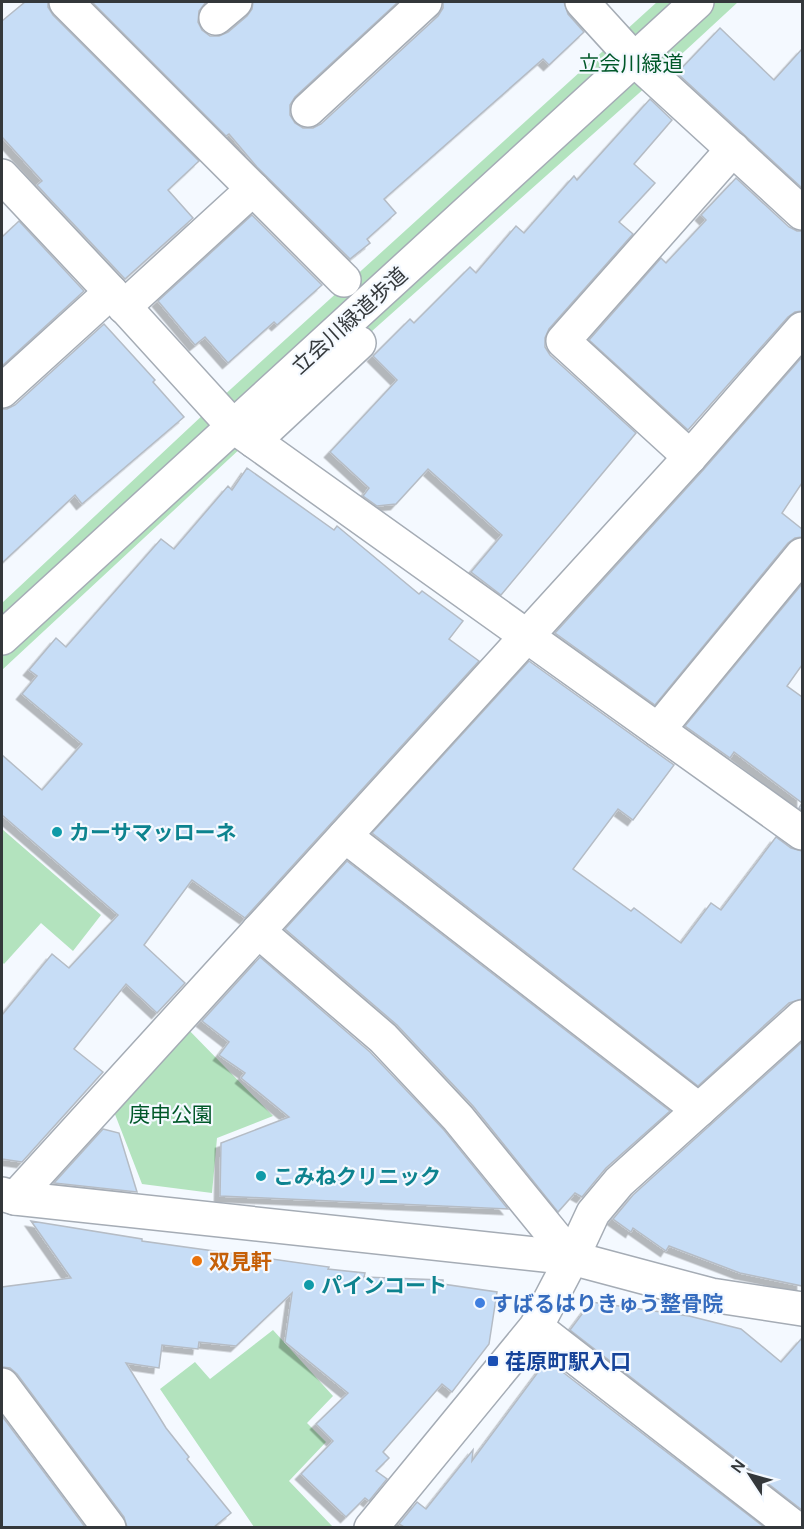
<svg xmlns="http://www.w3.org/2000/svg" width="804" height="1529" font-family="Manrope,'Noto Sans JP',sans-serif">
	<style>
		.green { fill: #b3e3be }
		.building { fill: #c7ddf6; stroke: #b5bcc5; stroke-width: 1.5; filter: url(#shadow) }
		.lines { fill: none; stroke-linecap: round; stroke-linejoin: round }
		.minor-casing { stroke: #a5acb5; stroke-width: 36 }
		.minor { stroke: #fff; stroke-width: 33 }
		.culture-dot { fill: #0f9aa8; stroke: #f4f9ff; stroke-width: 2 }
		.food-dot { fill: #e8710a; stroke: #f4f9ff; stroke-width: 2 }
		.shop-dot { fill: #3f7fe0; stroke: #f4f9ff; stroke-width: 2 }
		.transit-dot { fill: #1a4fb4; stroke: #f4f9ff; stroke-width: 2 }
		.labels { text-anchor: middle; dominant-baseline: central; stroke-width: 4.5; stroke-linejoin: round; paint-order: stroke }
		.park-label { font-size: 21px; fill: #005829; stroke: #f4f9ff }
		.street-label { font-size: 21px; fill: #34383b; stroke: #f4f9ff }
		.culture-label { font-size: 21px; font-weight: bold; fill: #0d838f; stroke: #f4f9ff; text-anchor: start }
		.food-label { font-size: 21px; font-weight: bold; fill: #c56008; stroke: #f4f9ff; text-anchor: start }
		.shop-label { font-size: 21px; font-weight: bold; fill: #366cbe; stroke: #f4f9ff; text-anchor: start }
		.transit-label { font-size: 21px; font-weight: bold; fill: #164399; stroke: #f4f9ff; text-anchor: start }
	</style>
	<defs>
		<filter id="shadow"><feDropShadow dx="-5.5" dy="5.5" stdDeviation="0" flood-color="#0004"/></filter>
	</defs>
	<rect width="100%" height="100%" fill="#f4f9ff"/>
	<!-- green -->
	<g class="green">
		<polygon points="657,2 738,2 647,86 243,446 2,670 2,603 221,398"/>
		<polygon points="2,829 101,915 73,951 41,923 4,964 2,962"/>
		<polygon points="182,1023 273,1116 217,1138 212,1193 142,1184 111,1104"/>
		<polygon points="273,1330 333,1396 307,1423 326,1442 289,1481 333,1527 254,1527 160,1389 195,1362 210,1379"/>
	</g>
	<!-- building -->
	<g class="building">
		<polygon points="25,2 48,2 48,7 53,15 199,161 168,190 193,218 125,279 47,196 37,185 42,181 2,137 2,21"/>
		<polygon points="92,2 206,2 199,11 198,22 202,30 210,36 219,36 228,32 247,16 252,9 253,2 398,2 295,97 290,105 290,115 295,123 303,128 313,128 321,124 438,16 443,8 443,2 564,2 568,14 584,32 549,65 543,59 384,199 396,213 367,239 370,243 350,259 257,167 229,134 226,136"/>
		<polygon points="720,28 774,80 802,49 802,188 677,73"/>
		<polygon points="650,99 672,120 634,164 655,183 619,222 633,234 549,329 545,338 545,347 550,355 636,433 501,595 471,572 502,535 428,469 396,504 377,506 363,496 369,488 330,452 397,380 373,356 410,319 414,323 470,267 476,273 516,226 524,233 574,176 577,180"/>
		<polygon points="736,178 789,227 797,231 802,231 802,311 795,312 788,317 688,430 589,340 661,258 666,263 706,220 701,215"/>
		<polygon points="252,215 322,285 277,325 274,322 228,363 205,337 195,345 158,301"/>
		<polygon points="19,221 84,291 2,366 2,237"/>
		<polygon points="104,324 155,380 153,382 184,417 82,504 75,495 2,563 2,409 7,409 15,405"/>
		<polygon points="802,357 802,483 782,513 802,529 802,537 795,538 788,543 655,705 555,633 704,469"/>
		<polygon points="247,468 334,530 337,526 419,594 422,591 463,621 449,639 479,661 245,918 192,880 144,945 185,983 157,1013 126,984 74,1049 103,1072 22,1162 2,1159 2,1015 52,954 69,968 118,915 2,815 2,755 42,790 82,744 22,694 37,676 29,670 56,638 66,647 161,539 174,549 228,486 232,490"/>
		<polygon points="802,584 802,665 787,686 802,697 802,810 799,808 802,803 734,752 730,758 685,726"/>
		<polygon points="529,661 674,765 633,820 618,809 573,869 631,911 634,908 681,943 711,903 721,910 776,837 791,848 802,851 802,999 789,1003 698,1086 372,833"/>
		<polygon points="347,861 670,1111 606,1168 582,1197 575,1193 558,1212 473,1106 397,1025 285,929"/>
		<polygon points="260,957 370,1052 444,1130 508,1209 220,1196 221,1143 289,1117 241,1078 245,1073 219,1055 229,1042 202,1021"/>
		<polygon points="802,1042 802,1286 740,1273 669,1246 666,1251 633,1228 631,1232 613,1219 633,1195"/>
		<polygon points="103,1129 119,1133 137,1192 54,1183"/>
		<polygon points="31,1221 142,1239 142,1241 329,1267 328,1269 365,1273 364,1277 443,1280 443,1284 497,1292 489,1344 452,1392 442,1384 383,1452 389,1458 376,1471 387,1479 369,1501 365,1498 346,1517 301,1474 333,1441 316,1424 348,1393 285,1342 292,1293 236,1346 199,1342 198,1349 162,1345 159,1368 126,1363 166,1428 189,1457 187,1459 231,1513 214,1527 127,1527 124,1517 17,1374 10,1368 2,1367 2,1287 71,1278"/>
		<polygon points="591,1302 689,1316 741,1329 781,1362 802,1338 802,1510 570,1330"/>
		<polygon points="547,1360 764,1527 404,1527 399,1524 417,1502 426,1509 473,1450 472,1461"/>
		<polygon points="2,1416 85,1527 2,1527"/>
	</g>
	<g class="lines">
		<!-- minor casing -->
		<g class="minor-casing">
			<g id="minor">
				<polyline points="66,2 344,280"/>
				<polyline points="582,2 634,59 802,213"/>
				<polyline points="216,18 235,2"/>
				<polyline points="308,110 425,2"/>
				<polyline points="2,176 111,292 233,426 802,833"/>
				<polyline points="124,307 253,189"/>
				<polyline points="2,391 111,292"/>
				<polyline points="254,441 359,343"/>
				<polyline points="690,457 563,341 733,149"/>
				<polyline points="2,638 697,2"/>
				<polyline points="658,730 802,555"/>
				<polyline points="345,836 699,1110"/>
				<polyline points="258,931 383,1038 458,1118 572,1258"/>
				<polyline points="2,1194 15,1198 572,1258 711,1295 802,1309"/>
				<polyline points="15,1198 690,457 802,329"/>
				<polyline points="536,1327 795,1528"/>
				<polyline points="2,1385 109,1528"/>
				<polyline points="371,1528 536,1327 572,1258 593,1213 619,1182 802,1017"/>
			</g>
		</g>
		<!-- minor -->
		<use href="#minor" class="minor"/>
	</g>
	<!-- markers -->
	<g class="culture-dot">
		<circle cx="57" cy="832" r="6"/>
		<circle cx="261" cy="1176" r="6"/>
		<circle cx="309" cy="1285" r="6"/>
	</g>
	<circle class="food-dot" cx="197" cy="1261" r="6"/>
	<circle class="shop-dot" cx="480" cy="1303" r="6"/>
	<rect class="transit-dot" x="487" y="1355" width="12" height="12" rx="3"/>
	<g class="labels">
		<!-- park labels -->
		<g class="park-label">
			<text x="631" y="63">立会川緑道</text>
			<text x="171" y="1114">庚申公園</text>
		</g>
		<!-- street labels -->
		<g class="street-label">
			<text transform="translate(349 320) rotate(-42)">立会川緑道歩道</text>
		</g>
		<!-- culture labels -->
		<g class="culture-label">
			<text x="69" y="832">カーサマッローネ</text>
			<text x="273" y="1176">こみねクリニック</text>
			<text x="321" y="1285">パインコート</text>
		</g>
		<!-- food labels -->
		<g class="food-label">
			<text x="209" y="1261">双見軒</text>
		</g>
		<!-- shop labels -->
		<g class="shop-label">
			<text x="492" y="1303">すばるはりきゅう整骨院</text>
		</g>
		<!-- transit labels -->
		<g class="transit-label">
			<text x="505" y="1361">荏原町駅入口</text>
		</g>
	</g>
	<!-- border -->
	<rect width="804" height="1529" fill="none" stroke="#34383b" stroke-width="6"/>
	<!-- north arrow -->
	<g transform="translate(750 1475) rotate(306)" stroke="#f4f9ff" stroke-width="4.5" paint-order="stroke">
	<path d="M0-4.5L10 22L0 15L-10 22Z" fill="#34383b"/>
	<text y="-9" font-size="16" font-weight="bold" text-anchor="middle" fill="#34383b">N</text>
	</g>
</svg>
